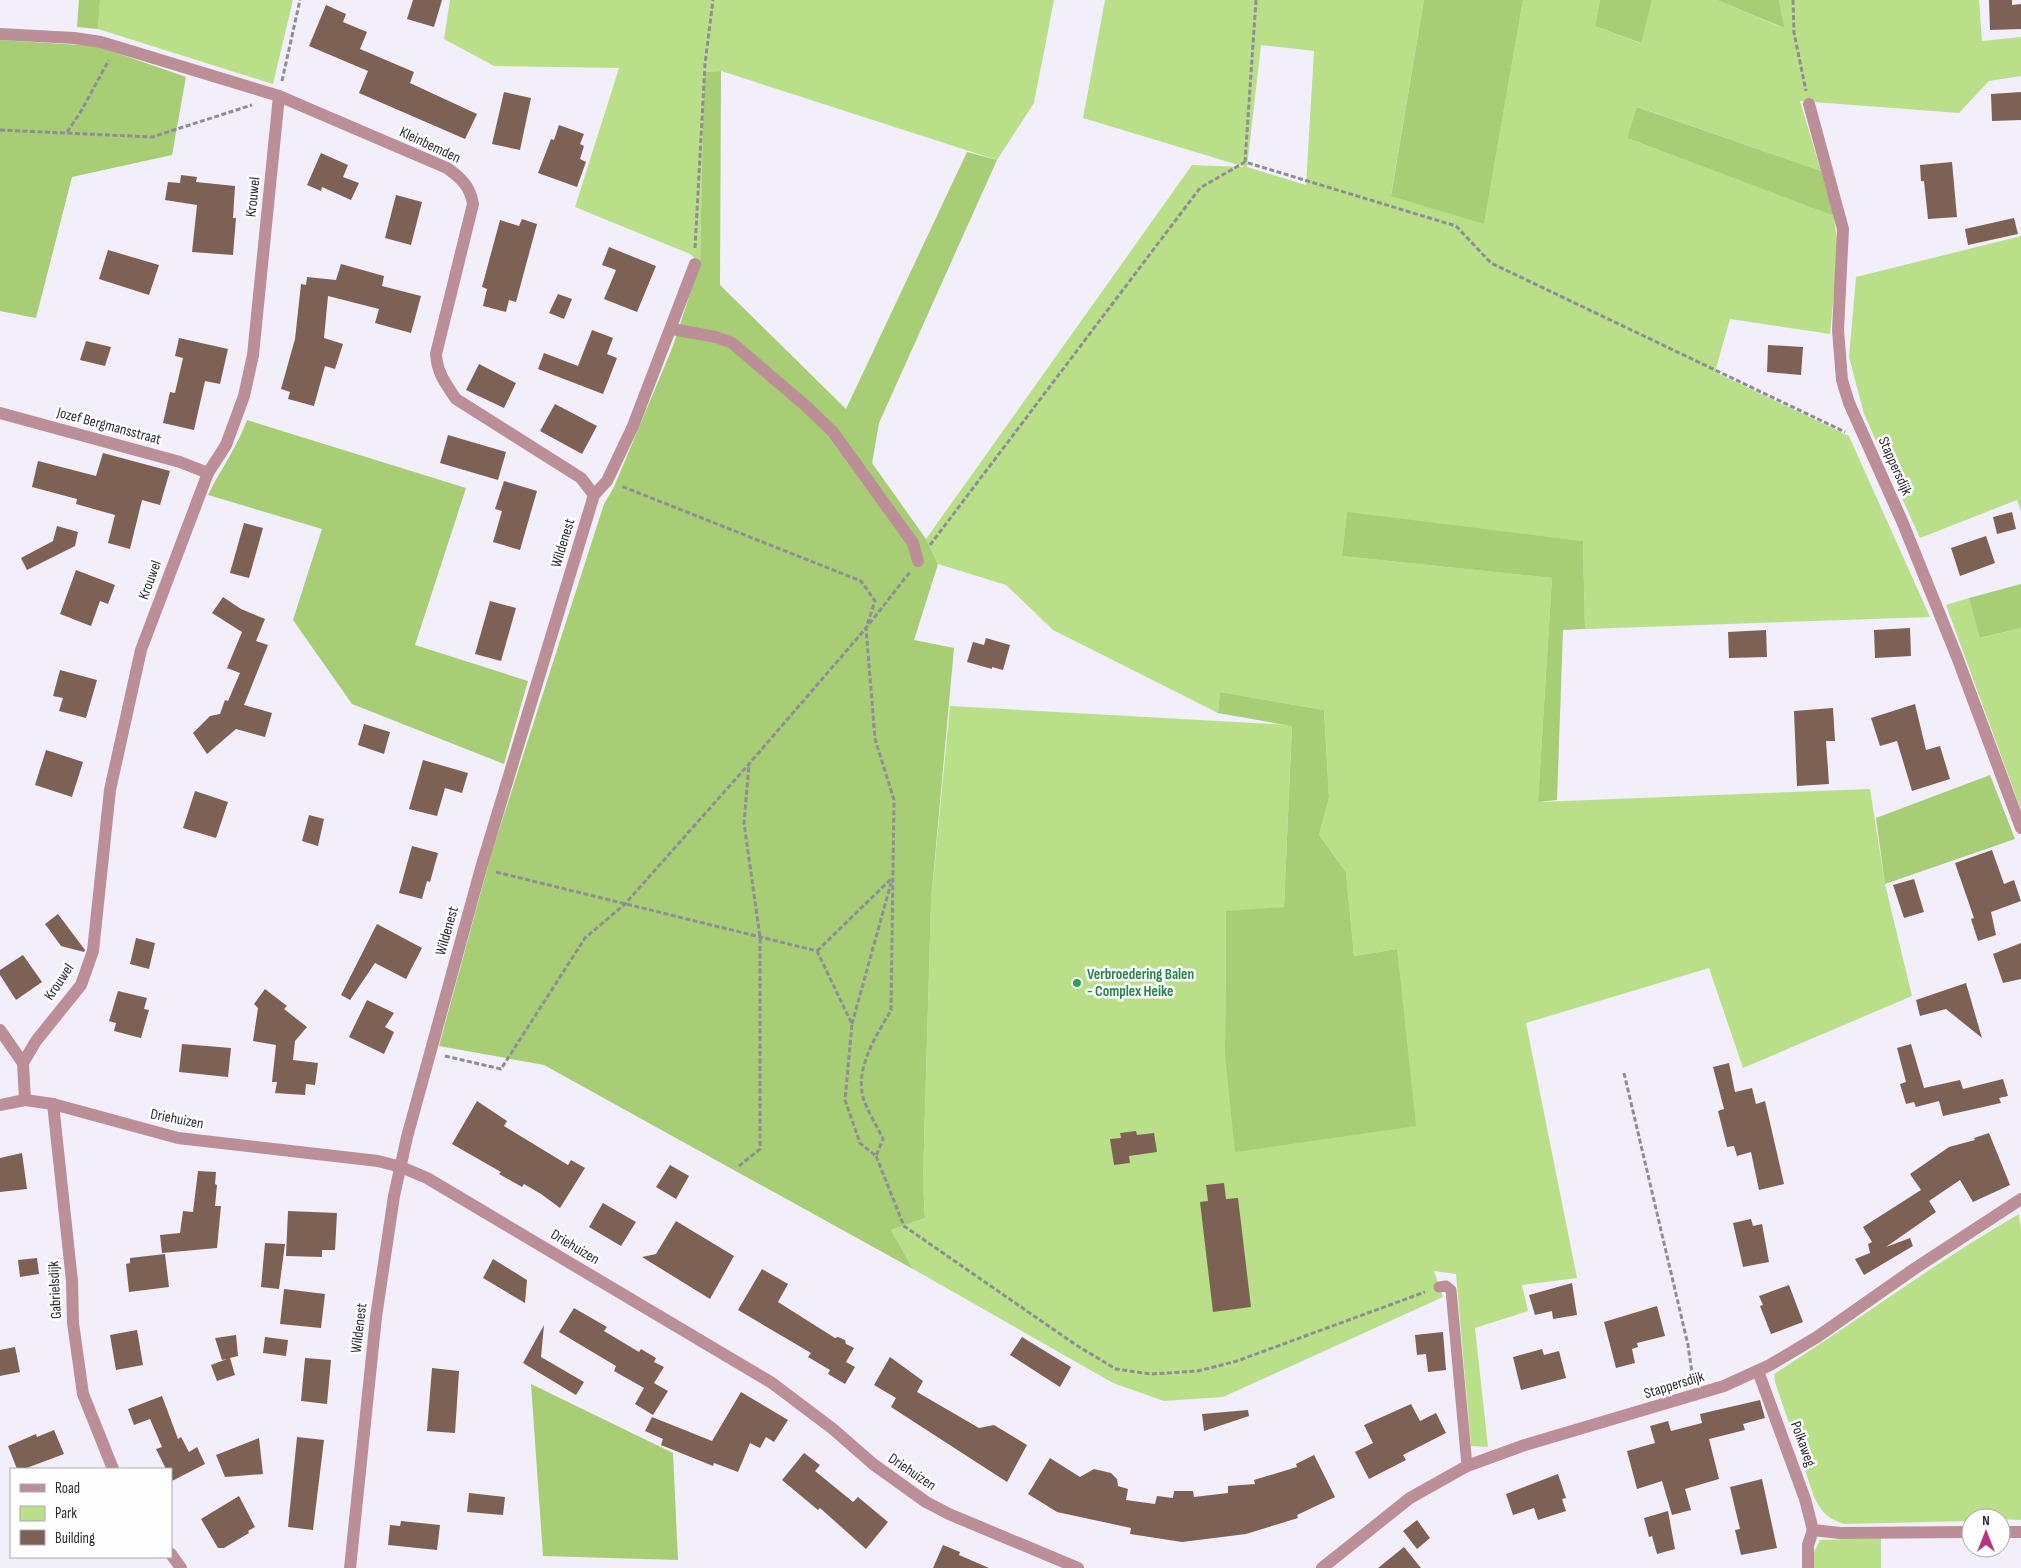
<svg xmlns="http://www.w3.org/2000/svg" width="2021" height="1568" font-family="'Sofia Sans Condensed',sans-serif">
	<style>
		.green { fill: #b9e088; fill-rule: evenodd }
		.forest { fill: #a7cd75 }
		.building { fill: #7e6155 }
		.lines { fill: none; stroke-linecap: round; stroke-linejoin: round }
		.path { stroke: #908d99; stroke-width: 3; stroke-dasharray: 5 2.5; stroke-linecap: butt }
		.service { stroke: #bc8f98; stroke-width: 11 }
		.minor { stroke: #bc8f98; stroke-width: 12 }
		.leisure-dot { fill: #2e9e5b; stroke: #fefefe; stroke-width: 2 }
		.labels { text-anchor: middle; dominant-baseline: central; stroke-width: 5; stroke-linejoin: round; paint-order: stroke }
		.street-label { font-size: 15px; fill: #2e2b37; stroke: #fefefe }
		.leisure-label { font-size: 15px; font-weight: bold; fill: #27864d; stroke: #fefefe; text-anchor: start }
	</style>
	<rect width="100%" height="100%" fill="#f2effb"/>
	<!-- green -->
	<g class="green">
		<polygon points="100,0 293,0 273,84 98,29"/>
		<polygon points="450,0 1054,0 1034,103 997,160 721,71 704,72 700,263 690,254 575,207 619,68 494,66 444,39"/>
		<path d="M1105,0H1424L1391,195L1484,223L1523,0H1600L1595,26L1640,43L1652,0H1717L1783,28L1779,0H1979L1982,41L2021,37V76L1989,81L1959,113L1800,101L1821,171L1638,107L1627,138L1834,216L1838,252L1830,334L1730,319L1715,372L1849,436L1930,617L1585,629L1583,541L1347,513L1342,556L1552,578L1538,802L1870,789L1885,884L1912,996L1743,1068L1709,968L1526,1023L1577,1278L1522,1285L1528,1311L1475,1328L1488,1447L1471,1446L1456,1274L1434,1271L1443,1297L1223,1397L1164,1401L1113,1383L913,1269L891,1230L925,1218L923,1180L931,901L950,706L1292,725L1284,907L1226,912L1225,1055L1397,949L1354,956L1346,872L1319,835L1329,798L1324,710L1220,692L1218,713L1053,630L1006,585L938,564L926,539L1192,165L1245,167L1083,118ZM1261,45L1314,51L1306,185L1247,167Z"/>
		<polygon points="2021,236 2021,511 2017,500 1920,538 1864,414 1849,357 1856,277"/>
		<polygon points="1969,598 1981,638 2021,628 2021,810 1946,605"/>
		<path d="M2019,1214L2021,1229V1520L1971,1518V1521L1844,1524C1828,1519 1821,1512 1814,1497L1775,1382L1774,1374C1856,1322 1934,1263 2019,1214Z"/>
		<polygon points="1881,1538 1881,1568 1814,1568 1813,1554 1820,1540"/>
	</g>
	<!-- forest -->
	<g class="forest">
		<polygon points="79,0 100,0 98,29 77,27"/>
		<polygon points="1424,0 1523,0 1484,224 1391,196"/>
		<polygon points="1600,0 1652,0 1641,43 1595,26"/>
		<polygon points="1717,0 1779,0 1784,28"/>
		<polygon points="0,40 97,46 186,77 172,155 72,177 36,318 0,311"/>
		<polygon points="721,71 720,285 846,409 967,152 997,160 879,423 872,463 926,539 938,564 914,640 954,648 931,901 923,1180 925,1218 891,1230 913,1269 544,1065 439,1046 491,855 604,504 614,487 673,346 700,263 704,72"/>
		<polygon points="1637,107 1821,171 1834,216 1627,138"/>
		<path d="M247,420L466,488L415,645L528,681L504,764L352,704L293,620L322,529L208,495C221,469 237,447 247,420Z"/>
		<polygon points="1347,512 1583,541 1585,629 1563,630 1557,800 1538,802 1552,578 1342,556"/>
		<polygon points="2021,584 2021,628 1980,638 1969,598"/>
		<polygon points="1220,692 1324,710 1329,798 1319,835 1346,872 1354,956 1397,949 1416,1126 1235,1152 1225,1055 1226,911 1284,907 1292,726 1218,713"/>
		<polygon points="1990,775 2015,839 1885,884 1876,818"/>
		<polygon points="531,1384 673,1453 678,1560 543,1556"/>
	</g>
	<!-- building -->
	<g class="building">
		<polygon points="413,0 442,0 434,27 407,19"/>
		<polygon points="1989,0 2012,0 2012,5 2021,4 2021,29 1990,30"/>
		<polygon points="326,5 346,14 343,22 367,32 360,49 414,72 410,83 477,114 465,139 359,93 368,71 309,46"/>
		<polygon points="504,92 531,98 520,150 492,144"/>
		<polygon points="2021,92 2021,120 1992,121 1991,94"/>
		<polygon points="559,125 584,134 580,144 584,146 580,159 586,162 577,187 538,173 551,139 554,140"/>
		<polygon points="321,153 348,165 343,177 359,183 351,200 322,187 321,191 307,185"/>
		<polygon points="1952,162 1957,217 1928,219 1924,181 1921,181 1920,165"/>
		<polygon points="181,175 197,177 196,182 235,186 233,218 236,218 233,255 192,252 197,205 165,200 168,182 180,183"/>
		<polygon points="396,195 422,202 411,245 385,238"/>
		<polygon points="2014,218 2018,234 1968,245 1965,229"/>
		<polygon points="522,219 537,224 516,302 509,300 506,312 483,306 487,289 482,287 500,220 519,226"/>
		<polygon points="609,247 656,266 637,312 604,299 616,270 602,265"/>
		<polygon points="108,250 159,265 149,295 99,279"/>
		<polygon points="341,264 384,276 382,286 421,296 411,333 375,323 379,309 328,296 324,338 343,344 335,369 325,366 314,406 288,399 290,392 281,389 295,339 301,284 306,285 307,277 336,280"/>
		<polygon points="558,294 572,299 564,319 549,313"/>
		<polygon points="592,330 613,338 607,354 617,358 603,394 538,369 544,353 578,366"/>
		<polygon points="179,338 228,349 220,384 205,381 194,430 163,423 170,392 175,393 183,358 175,356"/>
		<polygon points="86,341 111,347 105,366 80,360"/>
		<polygon points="1768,345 1803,347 1801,375 1767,372"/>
		<polygon points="479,364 516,383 504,408 466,390"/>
		<polygon points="555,404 597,426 582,454 540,431"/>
		<polygon points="448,435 506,452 498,480 440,463"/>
		<polygon points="103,453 170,471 160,505 142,500 130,549 108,543 115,515 76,504 77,499 32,487 38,461 96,476"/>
		<polygon points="504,481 537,491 520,550 493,542 502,511 495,509"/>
		<polygon points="2012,512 2016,529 1997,534 1993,517"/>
		<polygon points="244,523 263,528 249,578 230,573"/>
		<polygon points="57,526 78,532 75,546 27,570 21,558 53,541"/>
		<polygon points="1986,536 1995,563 1960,576 1951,548"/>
		<polygon points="76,570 115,585 108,604 100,601 91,626 60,614"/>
		<polygon points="223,597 241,609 265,619 256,641 268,645 244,705 272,713 265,737 236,729 207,754 193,733 210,716 220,714 225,700 228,701 240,673 227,668 242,632 212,613"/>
		<polygon points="490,601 516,608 501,661 475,654"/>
		<polygon points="1910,628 1911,656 1875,658 1874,630"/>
		<polygon points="1766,630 1767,657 1729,658 1728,632"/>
		<polygon points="986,638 1010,645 1003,670 992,667 992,669 967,662 973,642 984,645"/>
		<polygon points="60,670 97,680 86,718 59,711 63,698 53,696"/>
		<polygon points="1915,704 1926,750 1940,746 1950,779 1912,791 1897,741 1880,746 1871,718"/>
		<polygon points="1833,708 1835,741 1826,741 1829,784 1797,786 1794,711"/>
		<polygon points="364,724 390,732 384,754 358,745"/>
		<polygon points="46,750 83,762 72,797 35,785"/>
		<polygon points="423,760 468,773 462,793 445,788 437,816 409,809"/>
		<polygon points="195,791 228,802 216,838 183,828"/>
		<polygon points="309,815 324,819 318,846 302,841"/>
		<polygon points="412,846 438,853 430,882 427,881 422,899 399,893"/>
		<polygon points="1992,850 2004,884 2014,880 2021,901 1991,912 1996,935 1978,941 1971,919 1974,918 1955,863"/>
		<polygon points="1914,879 1924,912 1904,918 1893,885"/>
		<polygon points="58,914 85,950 84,952 61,946 45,924"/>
		<polygon points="377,924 422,948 406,979 375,963 350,1000 341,995"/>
		<polygon points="136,938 155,943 149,969 130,964"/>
		<polygon points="2021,943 2021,979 2003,983 1993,954"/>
		<polygon points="23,955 42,982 16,1000 0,975 0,970"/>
		<polygon points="1966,983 1982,1038 1946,1009 1920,1016 1916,1000"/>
		<polygon points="265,989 287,1006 284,1009 307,1027 295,1041 293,1060 318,1063 315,1085 306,1084 305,1095 275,1093 277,1082 272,1082 276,1045 253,1041 258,1008 254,1004"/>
		<polygon points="118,991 147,998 144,1009 149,1010 141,1038 114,1031 116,1023 109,1021"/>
		<polygon points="367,1000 394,1013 385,1027 394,1032 384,1054 349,1037"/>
		<polygon points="182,1044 231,1048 228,1077 179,1072"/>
		<polygon points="1911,1044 1924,1088 1960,1080 1963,1089 2003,1079 2008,1096 1999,1098 2001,1103 1943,1116 1939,1101 1916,1107 1914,1102 1906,1104 1900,1084 1906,1082 1897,1048"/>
		<polygon points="1729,1063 1735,1092 1752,1088 1756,1104 1765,1101 1784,1184 1759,1190 1751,1152 1737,1156 1734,1146 1727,1147 1718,1111 1724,1109 1713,1067"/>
		<polygon points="477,1101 507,1121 504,1126 568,1165 571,1160 585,1168 560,1208 541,1194 524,1184 522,1187 499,1174 501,1172 452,1144"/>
		<polygon points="1136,1131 1137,1135 1154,1133 1157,1152 1129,1156 1130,1163 1114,1165 1110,1139 1121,1138 1120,1133"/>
		<polygon points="1989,1133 2010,1185 1973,1202 1960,1180 1929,1201 1936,1212 1886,1247 1910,1238 1913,1246 1864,1275 1855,1259 1870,1253 1868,1244 1872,1242 1863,1227 1921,1190 1910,1174 1949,1147 1975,1140 1974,1138"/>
		<polygon points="22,1153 27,1189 0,1192 0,1158"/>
		<polygon points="670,1165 689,1176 676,1199 656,1187"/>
		<polygon points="198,1171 216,1172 215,1184 217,1185 215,1206 221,1206 217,1248 162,1253 160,1235 180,1233 183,1211 193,1212"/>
		<polygon points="1224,1183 1226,1199 1238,1198 1251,1307 1213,1312 1200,1202 1208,1201 1206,1185"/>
		<polygon points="603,1203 636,1222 621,1246 589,1227"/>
		<polygon points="288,1211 337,1213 335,1250 322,1250 322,1257 286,1256"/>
		<polygon points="1751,1219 1753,1226 1762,1224 1769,1262 1743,1267 1733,1223"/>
		<polygon points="676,1221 734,1256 710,1299 642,1257 656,1254"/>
		<polygon points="265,1243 285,1244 279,1289 261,1287"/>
		<polygon points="165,1254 169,1287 129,1292 126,1264 130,1263 130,1258"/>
		<polygon points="37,1258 39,1274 20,1277 18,1260"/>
		<polygon points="493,1259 527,1280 525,1303 483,1278"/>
		<polygon points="762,1269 788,1284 778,1302 835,1338 838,1337 845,1340 846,1344 854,1348 846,1362 855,1367 845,1384 828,1374 830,1370 808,1357 811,1353 738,1310"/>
		<polygon points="1572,1283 1577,1315 1553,1319 1552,1311 1535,1315 1529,1295"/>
		<polygon points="1789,1285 1803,1322 1771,1334 1760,1306 1763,1305 1759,1296"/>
		<polygon points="284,1289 325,1294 321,1328 280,1324"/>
		<polygon points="1657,1306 1665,1336 1637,1343 1638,1347 1632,1349 1635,1363 1616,1368 1604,1322"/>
		<polygon points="574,1308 607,1327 604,1331 639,1352 641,1349 656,1358 654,1362 664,1367 654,1383 668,1391 653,1415 635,1404 644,1388 614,1371 616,1366 559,1332"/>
		<polygon points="544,1325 541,1357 584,1382 576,1395 523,1363"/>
		<polygon points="137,1330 143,1365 116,1370 110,1335"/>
		<polygon points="1443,1332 1446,1370 1428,1372 1426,1354 1417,1355 1415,1335"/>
		<polygon points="236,1335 238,1356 230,1358 235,1375 217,1381 211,1365 227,1359 222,1360 215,1338"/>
		<polygon points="265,1337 288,1340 286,1356 263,1353"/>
		<polygon points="1022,1337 1071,1367 1060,1387 1010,1355"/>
		<polygon points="15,1347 20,1372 0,1376 0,1350"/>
		<polygon points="1542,1349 1544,1355 1559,1351 1566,1378 1521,1390 1513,1357"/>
		<polygon points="890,1357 923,1381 917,1392 979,1428 994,1425 1027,1445 1007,1482 891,1407 896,1398 874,1385"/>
		<polygon points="305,1358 331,1360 327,1404 301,1401"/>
		<polygon points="432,1368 459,1371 455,1433 427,1431"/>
		<polygon points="741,1392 788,1420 774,1442 766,1437 760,1448 750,1443 738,1472 714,1463 713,1466 661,1445 663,1439 645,1431 652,1417 712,1441"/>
		<polygon points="162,1396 178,1439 181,1437 189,1452 197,1447 205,1464 172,1481 171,1469 166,1469 156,1449 162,1447 150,1419 134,1425 128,1409"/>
		<polygon points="1760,1400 1765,1418 1743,1424 1745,1430 1709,1439 1719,1479 1685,1489 1691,1510 1672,1515 1662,1481 1637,1489 1627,1451 1655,1443 1650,1426 1668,1421 1671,1431 1702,1423 1700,1414"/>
		<polygon points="1411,1404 1420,1421 1436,1413 1446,1433 1403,1455 1406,1460 1369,1479 1355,1452 1373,1443 1364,1425"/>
		<polygon points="1248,1410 1249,1416 1204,1431 1202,1414"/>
		<polygon points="54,1430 64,1454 24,1469 17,1469 8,1446 36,1434 37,1437"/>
		<polygon points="297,1437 324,1440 313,1530 288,1527"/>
		<polygon points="259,1438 263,1474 225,1477 216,1455"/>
		<polygon points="804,1453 820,1465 815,1471 853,1502 858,1497 888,1522 866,1549 820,1508 818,1510 782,1480"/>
		<polygon points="1314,1455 1335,1497 1297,1515 1298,1518 1246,1534 1182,1542 1130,1534 1131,1528 1057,1512 1028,1494 1050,1458 1080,1477 1094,1469 1111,1473 1117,1479 1118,1486 1128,1489 1126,1500 1155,1504 1157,1496 1173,1498 1174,1491 1193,1491 1194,1497 1228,1493 1228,1486 1255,1484 1254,1480 1297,1467 1296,1464"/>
		<polygon points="1558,1474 1566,1498 1562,1499 1566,1511 1538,1520 1534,1508 1513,1515 1506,1494"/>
		<polygon points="1762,1479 1777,1548 1741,1555 1735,1530 1740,1529 1730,1487"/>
		<polygon points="469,1493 505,1497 503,1515 467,1512"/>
		<polygon points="239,1496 255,1527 248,1531 249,1533 224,1548 218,1548 201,1519"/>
		<polygon points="1668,1511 1675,1549 1657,1554 1652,1536 1649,1537 1644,1518"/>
		<polygon points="1417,1520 1430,1538 1417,1549 1403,1531"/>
		<polygon points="401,1521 440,1525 437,1550 388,1545 390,1525 400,1526"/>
		<polygon points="943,1545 960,1552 959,1555 989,1568 933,1568"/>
		<polygon points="1404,1547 1421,1568 1378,1568"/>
	</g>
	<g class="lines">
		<!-- path -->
		<g class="path">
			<polyline points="1793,0 1794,33 1806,91"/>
			<polyline points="282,81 300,0"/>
			<polyline points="0,130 152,137 252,105"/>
			<polyline points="67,132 80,113 109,60"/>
			<polyline points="1245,162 1256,0"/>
			<polyline points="695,248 705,64 713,0"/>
			<polyline points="930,545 1200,188 1245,162 1456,226 1491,263 1845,432"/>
			<path d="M496,872L817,951L852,1024L845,1100L860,1143L876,1156L883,1139C877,1126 867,1111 863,1097C855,1067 877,1035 891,1010L894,800L875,739L866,628L875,601L861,581L621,486"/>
			<polyline points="817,951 892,878"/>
			<polyline points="852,1024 891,883"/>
			<polyline points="445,1056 501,1069 585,938 625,904 749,764 866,628 910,572"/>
			<polyline points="1624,1073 1688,1345 1693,1380"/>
			<polyline points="876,1156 904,1226 1076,1345 1116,1369 1151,1374 1198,1371 1237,1361 1425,1292"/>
			<polyline points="739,1166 760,1149 760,937 744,823 749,765"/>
		</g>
		<!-- service -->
		<polyline class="service" points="1439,1287 1446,1286 1451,1290 1467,1466"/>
		<!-- minor -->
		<g class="minor">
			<path d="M0,34L74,38L101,42L279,96L447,168C461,178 470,186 473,204L436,354C437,373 446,384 456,399L581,478L594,495"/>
			<polyline points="1809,104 1843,229 1838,330 1842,380 1849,403 1902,521 1957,657 2021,828"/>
			<polyline points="672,329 716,337 732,343 806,406 833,432 913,543 918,561"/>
			<polyline points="0,413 180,462 208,473"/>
			<polyline points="0,1030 23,1063 25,1100"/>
			<polyline points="23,1063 36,1041 81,985 93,951 110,790 141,650 208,473 226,445 244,396 253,355 279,96"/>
			<polyline points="53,1104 72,1281 73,1323 83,1394 113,1469"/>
			<polyline points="0,1105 25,1100 53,1104 178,1138 378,1161 401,1167 427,1178 772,1383 833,1429 873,1464 926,1502 949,1514 1078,1568"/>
			<polyline points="1758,1371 1805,1499 1813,1530 1840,1533 1971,1532"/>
			<polyline points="2001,1532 2021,1532"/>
			<polyline points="171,1554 181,1568"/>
			<polyline points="350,1568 376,1317 394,1196 407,1137 481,868 594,495 607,481 633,426 695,264"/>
			<polyline points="1322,1568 1410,1498 1467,1466 1525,1445 1724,1386 1770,1365 1817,1337 1914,1269 2021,1199"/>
			<polyline points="1808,1568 1808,1545 1813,1530"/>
		</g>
	</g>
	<!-- markers -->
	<circle class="leisure-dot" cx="1077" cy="983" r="5"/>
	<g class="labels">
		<!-- street labels -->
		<g class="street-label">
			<text transform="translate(430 145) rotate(25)">Kleinbemden</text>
			<text transform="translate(253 197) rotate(-84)">Krouwel</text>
			<text transform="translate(109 426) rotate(15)">Jozef Bergmansstraat</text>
			<text transform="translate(1895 466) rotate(66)">Stappersdijk</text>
			<text transform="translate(563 543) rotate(-73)">Wildenest</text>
			<text transform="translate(150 580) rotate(-70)">Krouwel</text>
			<text transform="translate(447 931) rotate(-74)">Wildenest</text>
			<text transform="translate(59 982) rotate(-56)">Krouwel</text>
			<text transform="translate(177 1119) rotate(11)">Driehuizen</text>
			<text transform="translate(575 1247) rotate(31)">Driehuizen</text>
			<text transform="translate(55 1290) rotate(-93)">Gabrielsdijk</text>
			<text transform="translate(359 1328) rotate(-83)">Wildenest</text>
			<text transform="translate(1674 1385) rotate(-17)">Stappersdijk</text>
			<text transform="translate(1803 1444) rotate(70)">Polkaweg</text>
			<text transform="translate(912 1472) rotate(34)">Driehuizen</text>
		</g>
		<!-- leisure labels -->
		<g class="leisure-label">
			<text x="1087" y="974">Verbroedering Balen<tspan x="1087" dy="17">- Complex Heike</tspan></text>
		</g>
	</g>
	<!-- legend -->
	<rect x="10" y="1468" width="162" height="90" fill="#fefefe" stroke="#abaaae"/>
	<rect x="20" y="1484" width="25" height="8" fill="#bc8f98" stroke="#abaaae"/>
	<text x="55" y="1493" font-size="15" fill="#2e2b37">Road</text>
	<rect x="20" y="1506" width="25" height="15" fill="#b9e088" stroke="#abaaae"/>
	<text x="55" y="1518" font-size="15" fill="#2e2b37">Park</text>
	<rect x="20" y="1530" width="25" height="15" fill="#7e6155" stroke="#abaaae"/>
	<text x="55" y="1543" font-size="15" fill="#2e2b37">Building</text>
	<!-- north arrow -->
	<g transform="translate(1986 1533)"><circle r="24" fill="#fefefe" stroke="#abaaae"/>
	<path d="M0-4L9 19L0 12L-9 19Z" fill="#b8357c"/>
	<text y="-8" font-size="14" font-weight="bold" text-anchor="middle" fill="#2e2b37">N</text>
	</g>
</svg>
